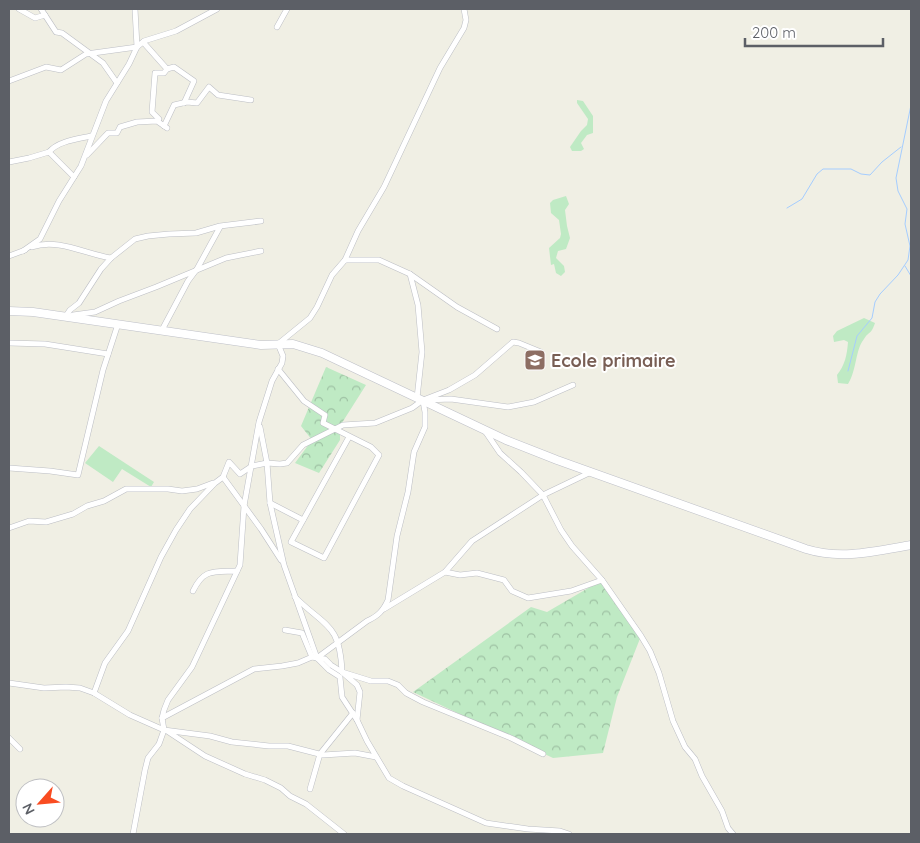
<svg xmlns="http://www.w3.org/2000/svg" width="920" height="843" font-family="Quicksand,sans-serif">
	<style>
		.grass { fill: #bfeac4 }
		.forest { fill: url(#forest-crowns) }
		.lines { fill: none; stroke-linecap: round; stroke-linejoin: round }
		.stream { stroke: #a5cdff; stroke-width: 1 }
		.street-casing { stroke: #bcbec4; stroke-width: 6 }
		.secondary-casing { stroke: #bdbfc7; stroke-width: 9 }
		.street { stroke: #fff; stroke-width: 5 }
		.secondary { stroke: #fff; stroke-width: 8 }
		.labels { text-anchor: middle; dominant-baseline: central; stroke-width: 4; stroke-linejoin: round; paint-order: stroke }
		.education-label { font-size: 18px; font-weight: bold; fill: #785e54; stroke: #fff; text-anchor: start }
	</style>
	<defs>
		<pattern id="forest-crowns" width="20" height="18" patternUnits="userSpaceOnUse" patternTransform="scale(1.25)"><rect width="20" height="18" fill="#bfeac4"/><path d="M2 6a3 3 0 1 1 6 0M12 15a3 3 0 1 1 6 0" fill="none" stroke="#9ec1a3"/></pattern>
	</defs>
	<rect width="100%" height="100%" fill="#f0efe4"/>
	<!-- grass -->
	<g class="grass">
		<polygon points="577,100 583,101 593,116 593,133 587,135 581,143 584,149 581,151 572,151 570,147 581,131 587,125 588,119 577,103"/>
		<polygon points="566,196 569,204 565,210 567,226 570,238 566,249 558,251 556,258 564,266 565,272 561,276 556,273 554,264 551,265 549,248 560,238 561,234 559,220 551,213 550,203 553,200"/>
		<path d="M864,318L875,323C871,335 869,331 864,339C855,350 857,370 848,384L838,383L837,375C845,365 847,355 848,342L844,340L834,342L833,336L837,331Z"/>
		<polygon points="99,446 154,482 151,487 122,469 113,482 85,463"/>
	</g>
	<!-- forest -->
	<g class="forest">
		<polygon points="326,367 366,385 340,426 340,440 319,473 295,463 312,440 301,426"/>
		<polygon points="602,580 641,636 617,697 603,753 553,758 413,692 531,607 547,612"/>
	</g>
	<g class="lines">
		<!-- stream -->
		<g class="stream">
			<polyline points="787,208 802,199 817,174 823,169 851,169 861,174 870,175 882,162 901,147"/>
			<polyline points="905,266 911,276"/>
			<polyline points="848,371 857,336 872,318 875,302 880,294 898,275 908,260 910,246 905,224 907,209 898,191 896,178 911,105"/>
		</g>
		<!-- street casing -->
		<g class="street-casing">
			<g id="street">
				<polyline points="19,9 35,18 45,15"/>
				<polyline points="41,9 56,32 62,33 103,63 117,83"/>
				<polyline points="135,9 137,47"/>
				<polyline points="277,27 287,9"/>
				<polyline points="143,42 167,69 174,67 194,81 184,103"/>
				<polyline points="9,81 46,67 61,70 86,54 137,47"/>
				<polyline points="159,119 152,112 155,73 164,73 167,69"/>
				<polyline points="164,126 174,105 187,102 197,103 209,87 218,95 251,100"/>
				<path d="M49,152C58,141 78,139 91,136"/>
				<polyline points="87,155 108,133 117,133 120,127 137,122 157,121 167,128"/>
				<polyline points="9,162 29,158 49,152 74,177"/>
				<path d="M32,247C58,238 85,254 111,258"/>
				<polyline points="23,251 40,239 59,201 81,166 106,101 129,64 137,47 144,41 176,31 217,9"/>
				<polyline points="9,256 25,250"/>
				<polyline points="345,260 379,260 410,274 457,307 497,329"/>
				<polyline points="410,274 418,305 422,352 417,398"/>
				<polyline points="73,315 95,312 119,301 156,287 226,258 261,251"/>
				<polyline points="66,316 70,310 79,303 101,269 111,258 135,239 148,236 169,234 196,233 220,226 261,221"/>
				<polyline points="162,330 188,281 197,269 220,227"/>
				<polyline points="9,343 45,344 108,354"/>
				<polyline points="278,369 304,401 325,415 323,423 371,447 379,455 324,558 291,542 349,437"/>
				<polyline points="426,400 451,399 508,407 534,402 573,385"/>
				<polyline points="260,427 267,463 270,503 284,565 317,658 329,670 340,677 342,697 357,720"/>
				<polyline points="485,431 500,453 521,472 543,495 561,530 572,546 602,580 641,636 650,651 659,673 673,721 685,747 695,759 702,776 722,811 728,828 733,834"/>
				<polyline points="9,468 50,471 78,475 103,370 118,324"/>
				<polyline points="223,477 261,529 281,560"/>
				<polyline points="270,503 303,520"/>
				<polyline points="9,528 29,521 46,522 73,514 87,506 104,501 126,489 168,489 182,491 197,489 213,483"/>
				<polyline points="445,572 460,575 477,573 504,580 512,591 528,598 571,591 602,580"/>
				<path d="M193,591C204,568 214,572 237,571"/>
				<path d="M295,597C325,627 340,623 342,672L357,685L360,692L357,720L367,741L389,778L403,786L486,823L528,829L560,831L569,834"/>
				<polyline points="384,609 445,572 472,541 543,495 591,472"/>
				<polyline points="285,630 302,633 312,657"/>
				<polyline points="317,658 325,659 331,665 342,672 371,681 388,681 398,685 406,693 423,702 511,738 543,754"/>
				<polyline points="9,683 44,688 66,687 80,688 94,693 130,715 164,730 210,736 232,742 269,746 288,746 323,755 355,753 376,757"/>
				<polyline points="94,693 105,663 128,631 161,557 176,530 190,509 215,483 223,477 229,462 240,474 252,466 267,463 280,464 287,463 303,445 343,425 375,423 412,408 423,400 449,390 475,375 513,342 519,343 541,352"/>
				<path d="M162,718L254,669L282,666L298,663L312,657L317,658L367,621C378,616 383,611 388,600L397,536L408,492L414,452L425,427V412L423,401"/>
				<polyline points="167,731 205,756 245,774 265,780 281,788 290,796 306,804 344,834"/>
				<polyline points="9,738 20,749"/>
				<polyline points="310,789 320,754 353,713"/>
				<polyline points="133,834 145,770 148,758 159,744 164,730 162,718 164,710 168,700 192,667 240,565 244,506 259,422 272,381 282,363 283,356 278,344 310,318 317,307 332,275 345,260 358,231 384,187 440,68 464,28 466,20 464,9"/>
			</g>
		</g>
		<!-- secondary casing -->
		<g class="secondary-casing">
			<path id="secondary" d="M9,311L33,312L261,345L293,344L322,353L506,440L557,460L806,549C841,560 876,551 911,545"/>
		</g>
		<!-- street -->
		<use href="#street" class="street"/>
		<!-- secondary -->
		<use href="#secondary" class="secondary"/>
	</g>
	<!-- icons -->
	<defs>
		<g id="school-square" transform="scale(1.125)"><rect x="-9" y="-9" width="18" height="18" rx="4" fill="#8d6e63" stroke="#fff"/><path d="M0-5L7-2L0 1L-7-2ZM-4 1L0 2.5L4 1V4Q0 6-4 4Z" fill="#fff"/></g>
	</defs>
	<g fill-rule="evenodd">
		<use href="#school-square" x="535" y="360"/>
	</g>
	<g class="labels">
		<!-- education labels -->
		<g class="education-label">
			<text x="551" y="360">Ecole primaire</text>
		</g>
	</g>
	<!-- border -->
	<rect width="920" height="843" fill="none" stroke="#5c5f66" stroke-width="20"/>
	<!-- north arrow -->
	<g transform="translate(40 803) rotate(243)"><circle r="24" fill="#ffffff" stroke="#bebfc2"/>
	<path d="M0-4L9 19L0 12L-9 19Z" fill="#f94c21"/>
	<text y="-8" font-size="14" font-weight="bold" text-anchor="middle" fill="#5c5f66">N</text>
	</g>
	<!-- scale -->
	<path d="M745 38v8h138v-8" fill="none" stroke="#5c5f66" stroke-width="2.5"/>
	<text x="752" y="38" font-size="15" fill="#5c5f66" stroke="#ffffff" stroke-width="4" paint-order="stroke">200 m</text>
</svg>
